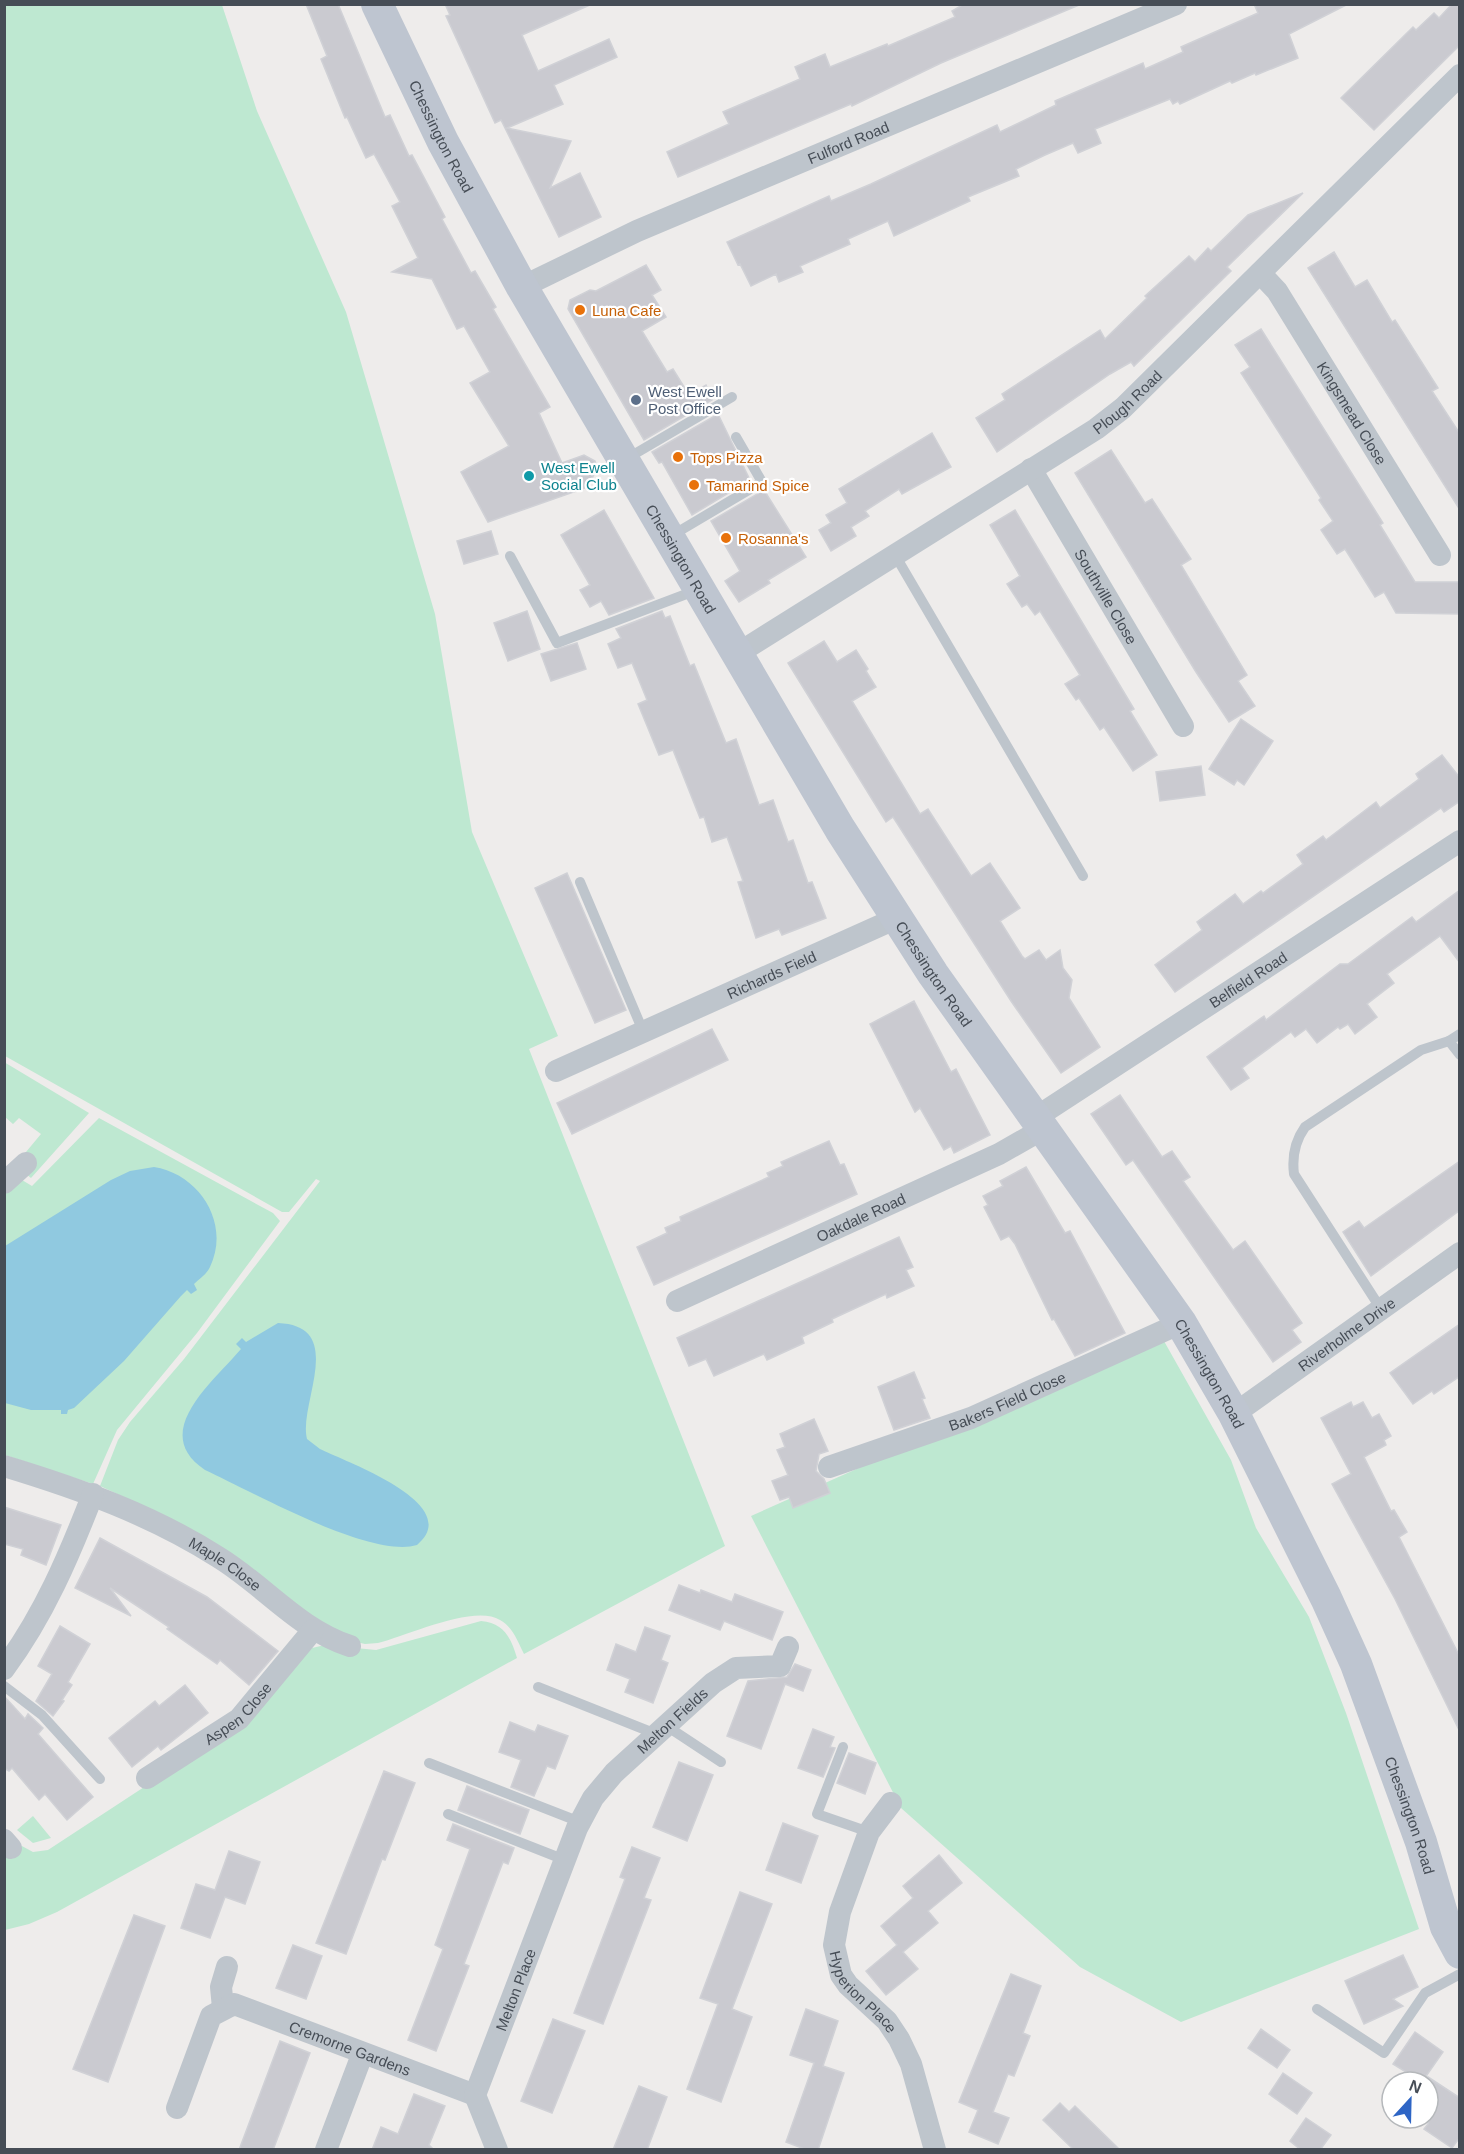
<svg xmlns="http://www.w3.org/2000/svg" width="1464" height="2154" font-family="Arial,sans-serif">
	<style>
		.green { fill: #bee8d1 }
		.water { fill: #90c9e0 }
		.building { fill: #cacad0; stroke: #d0d1d6; stroke-width: 1.5 }
		.lines { fill: none; stroke-linecap: round; stroke-linejoin: round }
		.lane { stroke: #bec5cc; stroke-width: 10 }
		.street { stroke: #bec5cc; stroke-width: 22 }
		.secondary { stroke: #bec5d0; stroke-width: 32 }
		.food-dot { fill: #e8710a; stroke: #fff; stroke-width: 2 }
		.service-dot { fill: #5c6f8a; stroke: #fff; stroke-width: 2 }
		.culture-dot { fill: #0f9aa8; stroke: #fff; stroke-width: 2 }
		.labels { text-anchor: middle; dominant-baseline: central; stroke-width: 4.5; stroke-linejoin: round; paint-order: stroke }
		.street-label { font-size: 15px; fill: #464d56; stroke: #fff }
		.food-label { font-size: 15px; fill: #c56008; stroke: #fff; text-anchor: start }
		.service-label { font-size: 15px; fill: #4e5e75; stroke: #fff; text-anchor: start }
		.culture-label { font-size: 15px; fill: #0d838f; stroke: #fff; text-anchor: start }
	</style>
	<rect width="100%" height="100%" fill="#eeeceb"/>
	<!-- green -->
	<g class="green">
		<path d="M5,5H222L257,111L346,312L435,614L472,832L558,1036L529,1049L725,1546L524,1654C518,1642 513,1627 500,1620C474,1604 407,1636 378,1643L365,1644L352,1641L128,1499L100,1486L118,1440L130,1422L184,1359L320,1181L316,1179L289,1212H282L5,1056Z"/>
		<polygon points="4,1062 89,1113 31,1178 26,1174 21,1158 41,1134 19,1118 13,1124 5,1117"/>
		<polygon points="99,1118 273,1213 280,1221 197,1333 117,1430 93,1484 5,1455 4,1195 22,1180 32,1186"/>
		<polygon points="1160,1334 1231,1460 1256,1528 1309,1617 1346,1713 1419,1929 1181,2022 1080,1967 901,1808 751,1516"/>
		<path d="M481,1621C504,1623 511,1638 517,1658L57,1912L29,1924L5,1930L4,1852L20,1845L33,1852L48,1850L193,1755L312,1648L325,1645L376,1650Z"/>
		<polygon points="33,1816 51,1838 33,1843 17,1830"/>
	</g>
	<!-- water -->
	<g class="water">
		<path d="M154,1167C199,1174 231,1223 210,1267C207,1274 199,1279 194,1284L197,1290L191,1294L187,1290L181,1296L124,1361L74,1408L68,1410L67,1414H61V1410H31L5,1403V1246L111,1180L130,1171Z"/>
		<path d="M278,1323C348,1326 298,1404 307,1439L320,1449C346,1462 466,1504 417,1545C370,1559 251,1491 205,1470C149,1433 212,1383 241,1349L236,1344L242,1338L246,1342Z"/>
	</g>
	<!-- building -->
	<g class="building">
		<polygon points="306,4 338,4 385,117 390,115 409,156 412,155 445,217 442,219 471,273 475,271 496,307 493,309 550,407 539,413 562,463 584,455 595,461 597,468 588,487 488,522 461,472 509,446 470,383 490,372 464,326 457,329 432,279 392,272 418,258 392,206 400,202 374,154 366,158 347,117 345,118 321,59 327,56"/>
		<polygon points="445,4 592,4 522,35 538,71 609,39 617,57 554,85 563,104 507,128 571,141 550,188 580,173 601,217 559,237 501,120 495,123 446,16 450,15"/>
		<polygon points="964,4 1079,5 941,63 852,106 851,104 678,177 667,152 729,124 723,112 800,79 795,67 825,54 830,67 887,44 888,46 955,17 952,11"/>
		<polygon points="1254,4 1348,4 1289,34 1298,58 1256,75 1255,73 1232,83 1230,81 1180,104 1178,101 1173,104 1170,99 1095,129 1101,143 1078,153 1073,143 1045,155 1016,169 1019,176 968,197 970,201 894,236 888,221 848,239 850,244 800,266 803,272 779,282 776,274 751,286 740,264 738,265 727,242 829,196 831,201 871,184 997,125 1000,132 1056,105 1055,101 1143,63 1145,69 1183,52 1181,47 1258,13"/>
		<polygon points="1452,4 1460,4 1460,45 1374,130 1341,98 1413,27 1416,30 1434,13 1439,18"/>
		<polygon points="1303,193 1227,267 1231,271 1134,366 1131,362 1110,374 997,452 976,418 1005,400 1002,394 1100,330 1105,339 1147,298 1145,296 1189,256 1195,262 1208,248 1211,251 1248,215"/>
		<polygon points="1334,252 1355,287 1367,280 1392,322 1395,320 1438,388 1432,391 1460,434 1460,510 1308,268"/>
		<polygon points="646,265 661,290 652,295 666,317 642,331 667,372 673,369 689,395 706,385 712,400 644,440 568,309 570,300 590,290 596,291"/>
		<polygon points="1261,329 1383,523 1380,525 1415,582 1460,582 1460,614 1396,613 1384,592 1375,597 1345,549 1337,554 1321,530 1333,521 1319,500 1321,498 1241,373 1250,367 1235,345"/>
		<polygon points="718,414 750,480 692,515 662,462 659,463 652,452"/>
		<polygon points="932,433 951,467 902,494 899,489 865,511 869,516 851,527 856,536 831,551 819,530 831,523 826,515 847,503 839,489"/>
		<polygon points="1111,450 1145,503 1152,499 1191,559 1181,565 1247,675 1238,681 1255,706 1229,722 1196,672 1075,473"/>
		<polygon points="764,490 806,557 768,580 770,583 739,602 725,581 740,571 711,521"/>
		<polygon points="604,510 654,598 609,615 601,601 590,607 580,590 590,585 561,535"/>
		<polygon points="1015,510 1134,709 1130,711 1157,755 1133,771 1104,727 1100,730 1079,698 1076,700 1065,684 1080,675 1040,611 1035,615 1027,604 1022,607 1007,584 1020,576 990,525"/>
		<polygon points="491,531 498,554 464,564 457,541"/>
		<polygon points="527,611 540,649 508,661 494,623"/>
		<polygon points="662,611 665,618 670,616 690,666 694,664 726,743 736,739 759,805 773,800 788,842 793,840 808,883 812,882 826,918 782,935 779,929 756,938 738,882 743,881 727,837 712,842 704,817 700,818 673,750 659,755 638,704 647,700 632,663 618,668 608,644 621,638 616,629"/>
		<polygon points="824,641 837,662 856,650 868,669 866,671 876,687 852,701 920,814 928,809 971,876 990,863 1020,908 1000,921 1022,956 1025,959 1039,950 1046,960 1060,950 1063,968 1072,980 1069,998 1100,1047 1061,1073 1011,1001 893,817 886,822 788,663"/>
		<polygon points="577,643 586,669 551,681 541,654"/>
		<polygon points="1241,719 1273,741 1244,785 1237,780 1234,785 1209,769"/>
		<polygon points="1442,755 1460,778 1460,801 1444,812 1441,808 1175,992 1155,965 1202,930 1197,922 1235,894 1243,904 1261,891 1263,893 1303,864 1297,855 1323,836 1326,840 1376,802 1380,808 1419,779 1416,774"/>
		<polygon points="1201,766 1205,795 1160,801 1156,772"/>
		<polygon points="567,873 626,1010 595,1023 535,888"/>
		<polygon points="1460,890 1460,963 1440,936 1387,974 1394,983 1367,1004 1377,1017 1355,1034 1348,1024 1340,1029 1338,1027 1317,1043 1306,1029 1295,1037 1291,1032 1242,1068 1249,1078 1231,1090 1207,1057 1264,1016 1266,1020 1340,964 1348,964 1412,917 1416,922"/>
		<polygon points="914,1001 951,1072 956,1069 990,1135 954,1153 951,1146 944,1150 920,1108 915,1112 870,1024"/>
		<polygon points="712,1029 728,1060 572,1134 557,1103"/>
		<polygon points="1120,1095 1162,1157 1172,1151 1190,1177 1183,1181 1233,1250 1245,1241 1302,1323 1292,1330 1301,1342 1273,1362 1133,1160 1126,1165 1091,1114"/>
		<polygon points="829,1141 840,1165 844,1164 857,1194 654,1285 637,1247 667,1233 665,1228 681,1221 680,1217 769,1177 767,1173 783,1166 781,1162"/>
		<polygon points="1460,1161 1460,1210 1371,1276 1343,1232 1359,1221 1364,1228"/>
		<polygon points="1026,1167 1065,1233 1070,1231 1125,1333 1075,1356 1054,1319 1052,1320 1015,1244 1009,1236 1001,1240 984,1207 988,1205 983,1196 1003,1186 1000,1181"/>
		<polygon points="899,1237 913,1267 906,1270 914,1286 887,1298 886,1294 832,1319 833,1322 802,1337 804,1343 767,1360 764,1354 714,1376 706,1359 689,1366 677,1338"/>
		<polygon points="1460,1324 1460,1376 1434,1394 1432,1391 1413,1404 1390,1373"/>
		<polygon points="914,1372 925,1398 922,1399 930,1418 894,1430 878,1387"/>
		<polygon points="1351,1402 1353,1407 1363,1402 1372,1418 1379,1414 1391,1436 1384,1440 1386,1445 1364,1457 1391,1511 1394,1510 1407,1532 1399,1537 1460,1657 1460,1732 1395,1599 1332,1484 1351,1474 1321,1418"/>
		<polygon points="814,1419 828,1451 819,1454 816,1471 824,1479 830,1493 793,1508 789,1497 780,1500 772,1481 788,1475 777,1450 785,1447 780,1434"/>
		<polygon points="4,1507 61,1525 46,1565 21,1555 23,1549 4,1544"/>
		<polygon points="100,1538 207,1597 278,1651 249,1685 220,1660 217,1664 167,1629 169,1627 110,1588 131,1616 75,1588"/>
		<polygon points="679,1585 700,1593 701,1590 732,1602 735,1594 783,1612 772,1640 724,1621 720,1630 669,1610"/>
		<polygon points="60,1626 90,1644 68,1682 72,1685 62,1700 64,1701 53,1716 36,1701 52,1674 38,1666"/>
		<polygon points="645,1627 670,1636 661,1660 668,1663 653,1703 625,1692 630,1679 607,1670 616,1644 636,1652"/>
		<polygon points="795,1664 811,1670 803,1691 785,1684 761,1749 727,1736 748,1681 787,1677"/>
		<polygon points="185,1685 208,1713 161,1750 158,1746 132,1767 109,1738 155,1701 159,1706"/>
		<polygon points="4,1696 25,1719 28,1714 43,1728 38,1734 93,1797 67,1820 45,1794 39,1800 12,1768 9,1771 4,1768"/>
		<polygon points="510,1722 535,1732 538,1725 568,1736 555,1769 547,1766 534,1796 511,1787 521,1760 499,1752"/>
		<polygon points="813,1729 834,1737 830,1747 835,1748 823,1777 798,1768"/>
		<polygon points="849,1753 876,1763 865,1794 837,1783"/>
		<polygon points="679,1762 713,1775 687,1841 653,1827"/>
		<polygon points="384,1771 415,1783 385,1860 382,1859 346,1954 316,1943"/>
		<polygon points="467,1786 529,1810 520,1834 458,1810"/>
		<polygon points="783,1823 818,1836 801,1883 766,1870"/>
		<polygon points="453,1824 514,1848 508,1864 503,1862 464,1964 469,1966 436,2051 408,2040 443,1949 435,1945 470,1849 447,1840"/>
		<polygon points="632,1847 660,1858 644,1898 651,1900 603,2024 574,2013 625,1879 620,1877"/>
		<polygon points="229,1851 260,1862 245,1904 225,1897 210,1938 181,1928 196,1884 215,1890"/>
		<polygon points="939,1855 962,1883 928,1911 938,1923 903,1952 918,1969 886,1995 866,1971 897,1945 881,1926 913,1898 903,1886"/>
		<polygon points="740,1892 772,1904 732,2009 752,2017 721,2102 687,2089 718,2004 700,1998"/>
		<polygon points="134,1915 165,1926 108,2082 73,2069"/>
		<polygon points="293,1945 322,1956 306,1999 276,1988"/>
		<polygon points="1403,1955 1418,1987 1393,1999 1403,2006 1364,2024 1345,1981"/>
		<polygon points="1011,1974 1041,1986 1023,2033 1030,2036 1014,2076 1008,2074 993,2112 1009,2118 998,2144 969,2132 978,2110 959,2102"/>
		<polygon points="806,2009 838,2021 823,2066 844,2073 818,2150 807,2150 786,2142 814,2063 790,2055"/>
		<polygon points="553,2019 585,2031 552,2113 521,2101"/>
		<polygon points="1261,2029 1290,2050 1277,2068 1248,2048"/>
		<polygon points="1415,2032 1443,2052 1422,2082 1393,2064"/>
		<polygon points="280,2041 310,2053 273,2150 239,2150"/>
		<polygon points="1283,2073 1312,2093 1297,2114 1269,2094"/>
		<polygon points="1428,2077 1460,2098 1460,2137 1452,2148 1424,2129 1428,2124"/>
		<polygon points="639,2086 667,2097 647,2150 613,2150"/>
		<polygon points="414,2094 445,2106 429,2145 434,2150 372,2150 381,2127 398,2134"/>
		<polygon points="1060,2103 1069,2112 1075,2106 1120,2150 1074,2150 1043,2120"/>
		<polygon points="1306,2118 1331,2135 1320,2150 1301,2150 1290,2141"/>
	</g>
	<g class="lines">
		<!-- lane -->
		<g class="lane">
			<polyline points="626,459 732,397"/>
			<polyline points="671,536 762,482 736,437"/>
			<polyline points="895,555 1083,876"/>
			<polyline points="510,556 557,643 697,590"/>
			<polyline points="580,882 643,1031"/>
			<polyline points="1449,1041 1460,1055"/>
			<path d="M1381,1309L1294,1174C1292,1158 1295,1141 1305,1127L1421,1050L1449,1041L1460,1034"/>
			<polyline points="4,1686 42,1715 100,1779"/>
			<polyline points="538,1687 656,1734"/>
			<polyline points="665,1725 721,1762"/>
			<polyline points="843,1747 817,1814 869,1832"/>
			<polyline points="429,1763 580,1822"/>
			<polyline points="448,1814 565,1860"/>
			<polyline points="1317,2009 1384,2053 1425,1993 1460,1974"/>
		</g>
		<!-- street -->
		<g class="street">
			<path id="s1" d="M1260,273L1277,291L1440,555"/>
			<path id="s2" d="M522,287L637,231L1176,4"/>
			<path id="s3" d="M1031,469L1183,726"/>
			<path id="s4" d="M737,654L1096,429L1123,408L1460,75"/>
			<path id="s5" d="M556,1071L897,918"/>
			<path id="s6" d="M1035,1118L1460,841"/>
			<polyline points="4,1183 26,1163"/>
			<path id="s7" d="M677,1301L999,1154L1043,1129"/>
			<path id="s8" d="M1234,1414L1460,1253"/>
			<path id="s9" d="M4,1466C80,1489 152,1515 218,1557C264,1585 298,1629 350,1646"/>
			<path id="s10" d="M829,1467L971,1418L1181,1323"/>
			<path d="M4,1669C44,1615 69,1556 93,1494"/>
			<path id="s11" d="M147,1778L239,1719L313,1630"/>
			<path id="s12" d="M891,1803L869,1832L840,1912L834,1945L841,1975L848,1985L887,2021L899,2039L911,2064L935,2150"/>
			<polyline points="4,1840 11,1848"/>
			<polyline points="223,2008 221,1987 227,1967"/>
			<path id="s13" d="M177,2108L211,2016L234,2004L475,2095"/>
			<polyline points="326,2150 362,2055"/>
			<path id="s14" d="M497,2150L475,2095L577,1828L593,1798L614,1773L713,1683L736,1668L780,1666L788,1647"/>
		</g>
		<!-- secondary -->
		<path class="secondary" id="s15" d="M377,4L443,142L522,287L840,829L933,974L1181,1323L1234,1414L1326,1598L1356,1664L1421,1842L1446,1927L1460,1953"/>
	</g>
	<!-- markers -->
	<g class="food-dot">
		<circle cx="580" cy="310" r="6"/>
		<circle cx="678" cy="457" r="6"/>
		<circle cx="694" cy="485" r="6"/>
		<circle cx="726" cy="538" r="6"/>
	</g>
	<circle class="service-dot" cx="636" cy="400" r="6"/>
	<circle class="culture-dot" cx="529" cy="476" r="6"/>
	<g class="labels">
		<!-- street labels -->
		<g class="street-label">
			<text stroke="none"><textPath href="#s15" startOffset="147">Chessington Road</textPath></text>
			<text stroke="none"><textPath href="#s2" startOffset="357">Fulford Road</textPath></text>
			<text stroke="none"><textPath href="#s4" startOffset="465">Plough Road</textPath></text>
			<text stroke="none"><textPath href="#s1" startOffset="168">Kingsmead Close</textPath></text>
			<text stroke="none"><textPath href="#s15" startOffset="633">Chessington Road</textPath></text>
			<text stroke="none"><textPath href="#s3" startOffset="148">Southville Close</textPath></text>
			<text stroke="none"><textPath href="#s15" startOffset="1119">Chessington Road</textPath></text>
			<text stroke="none"><textPath href="#s5" startOffset="236">Richards Field</textPath></text>
			<text stroke="none"><textPath href="#s6" startOffset="254">Belfield Road</textPath></text>
			<text stroke="none"><textPath href="#s7" startOffset="202">Oakdale Road</textPath></text>
			<text stroke="none"><textPath href="#s8" startOffset="138">Riverholme Drive</textPath></text>
			<text stroke="none"><textPath href="#s15" startOffset="1605">Chessington Road</textPath></text>
			<text stroke="none"><textPath href="#s10" startOffset="190">Bakers Field Close</textPath></text>
			<text stroke="none"><textPath href="#s9" startOffset="243">Maple Close</textPath></text>
			<text stroke="none"><textPath href="#s11" startOffset="112">Aspen Close</textPath></text>
			<text stroke="none"><textPath href="#s14" startOffset="490">Melton Fields</textPath></text>
			<text stroke="none"><textPath href="#s15" startOffset="2091">Chessington Road</textPath></text>
			<text stroke="none"><textPath href="#s14" startOffset="172">Melton Place</textPath></text>
			<text stroke="none"><textPath href="#s12" startOffset="212">Hyperion Place</textPath></text>
			<text stroke="none"><textPath href="#s13" startOffset="248">Cremorne Gardens</textPath></text>
		</g>
		<!-- food labels -->
		<g class="food-label">
			<text x="592" y="310">Luna Cafe</text>
			<text x="690" y="457">Tops Pizza</text>
			<text x="706" y="485">Tamarind Spice</text>
			<text x="738" y="538">Rosanna's</text>
		</g>
		<!-- service labels -->
		<g class="service-label">
			<text x="648" y="391">West Ewell<tspan x="648" dy="17">Post Office</tspan></text>
		</g>
		<!-- culture labels -->
		<g class="culture-label">
			<text x="541" y="467">West Ewell<tspan x="541" dy="17">Social Club</tspan></text>
		</g>
	</g>
	<!-- border -->
	<rect width="1464" height="2154" fill="none" stroke="#464d56" stroke-width="12"/>
	<!-- north arrow -->
	<g transform="translate(1410 2100) rotate(22)"><circle r="28" fill="#ffffff" stroke="#b5b8bb" stroke-width="1.5"/>
	<path d="M0-4.5L10 22L0 15L-10 22Z" fill="#2e65c5"/>
	<text y="-9" font-size="16" font-weight="bold" text-anchor="middle" fill="#464d56">N</text>
	</g>
</svg>
